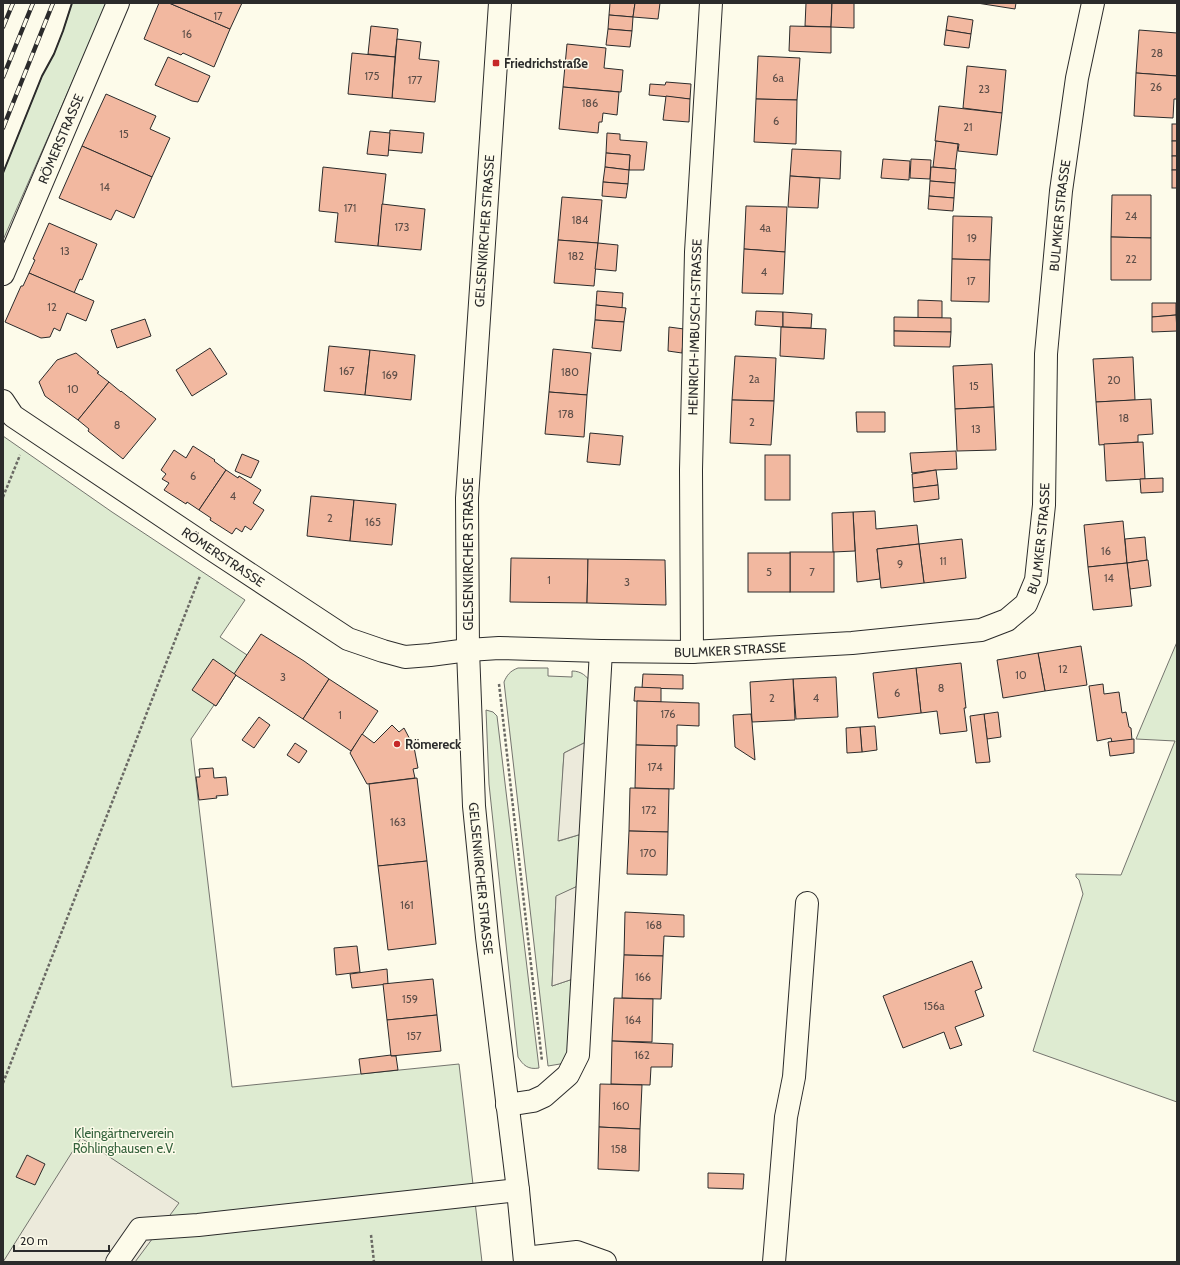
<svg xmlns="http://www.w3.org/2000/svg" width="1180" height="1265" font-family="Cabin,sans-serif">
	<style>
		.green { fill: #deebd1; stroke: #74746e }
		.parking { fill: #eceadb; stroke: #74746e }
		.building { fill: #f2b8a0; stroke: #2b2b2b }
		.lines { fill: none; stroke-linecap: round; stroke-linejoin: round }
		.minor-casing { stroke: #2b2b2b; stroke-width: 24 }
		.path { stroke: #6a6964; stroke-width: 2.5; stroke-dasharray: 3 2; stroke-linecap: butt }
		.minor { stroke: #fdfbea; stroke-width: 22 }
		.rail-casing { stroke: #2b2b2b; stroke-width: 4.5 }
		.rail { stroke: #fdfbea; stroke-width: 3; stroke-dasharray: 9; stroke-linecap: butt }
		.wall { stroke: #2b2b2b; stroke-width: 2 }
		.poi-dot { fill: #c62828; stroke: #fdfbea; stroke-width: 1.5 }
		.labels { text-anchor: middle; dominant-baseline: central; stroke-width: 3; stroke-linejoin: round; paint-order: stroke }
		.number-label { font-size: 11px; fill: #5d4e48 }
		.poi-label { font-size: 13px; font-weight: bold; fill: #2b2b2b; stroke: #fdfbea; text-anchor: start }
		.street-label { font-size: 13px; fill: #2b2b2b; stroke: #fdfbea }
		.park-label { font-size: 13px; fill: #34623c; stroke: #fdfbea }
	</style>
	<rect width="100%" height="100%" fill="#fdfbea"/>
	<!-- green -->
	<g class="green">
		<polygon points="72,3 107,3 3,240 3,173 42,76 54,54 63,31"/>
		<polygon points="3,436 112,512 245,600 220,637 247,655 236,675 216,706 214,705 191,739 232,1087 459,1064 482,1262 3,1262"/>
		<polygon points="1177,642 1177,1102 1033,1051 1083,894 1079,880 1076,877 1076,874 1121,875 1175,741 1136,739"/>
		<path d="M518,668H548V676L572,677V671C581,671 587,676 591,683L590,740L564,753L559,841L585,833L582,884L556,897L552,986L576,978L567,1060L560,1064L548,1066L504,682C507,675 510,671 518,668Z"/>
		<path d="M486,710L493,712L497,716L539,1068C528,1070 523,1065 518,1057L489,784Z"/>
	</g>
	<!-- parking -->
	<g class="parking">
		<polygon points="590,740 585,833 558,841 564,753"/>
		<polygon points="582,884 576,978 552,986 556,896"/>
		<polygon points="81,1138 179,1203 135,1262 3,1262"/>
	</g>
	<!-- building -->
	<g class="building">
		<polygon points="159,3 169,3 230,29 214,67 183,53 181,55 144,39"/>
		<polygon points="169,3 242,3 230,29"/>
		<polygon points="610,3 635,3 633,17 609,15"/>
		<polygon points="635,3 660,3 658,19 633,17"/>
		<polygon points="806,3 832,3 831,27 805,26"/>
		<polygon points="832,3 854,3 854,28 831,27"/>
		<polygon points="977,3 1016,3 1015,9"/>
		<polygon points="609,15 633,17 632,31 608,29"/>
		<polygon points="948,16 973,20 971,34 946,30"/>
		<polygon points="371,26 398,29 395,57 368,54"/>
		<polygon points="790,26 831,27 831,53 789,51"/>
		<polygon points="608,29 632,31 630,47 606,45"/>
		<polygon points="946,30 971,34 969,48 944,45"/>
		<polygon points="1139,30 1177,33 1177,76 1136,73"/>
		<polygon points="397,39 421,42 419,59 439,61 435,102 392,98"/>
		<polygon points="567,44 606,48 604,68 623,70 621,92 563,87"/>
		<polygon points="352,53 395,57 392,98 348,94"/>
		<polygon points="758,56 800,58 797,100 756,99"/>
		<polygon points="168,57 210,76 198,102 192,101 155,85"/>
		<polygon points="967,66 1006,70 1002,113 963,108"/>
		<polygon points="1136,73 1177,76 1177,99 1174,99 1173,118 1134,116"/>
		<polygon points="666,82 691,84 690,99 649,95 650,84 665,85"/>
		<polygon points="563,87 619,92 617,115 603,113 602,122 599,122 598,133 559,129"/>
		<polygon points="106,94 156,116 150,129 170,138 152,177 82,146"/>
		<polygon points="666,96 690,99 689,122 663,120"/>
		<polygon points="756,99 797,100 796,144 754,142"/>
		<polygon points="939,106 1002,113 997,155 958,151 959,144 935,141"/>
		<rect x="1172" y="124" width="5" height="17"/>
		<polygon points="390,130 424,133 422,153 388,150"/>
		<polygon points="370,131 390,133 388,156 367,154"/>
		<polygon points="607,133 620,134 620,140 647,142 644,170 629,170 630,155 606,153"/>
		<polygon points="936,141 958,144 955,169 933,167"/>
		<rect x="1172" y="141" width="5" height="15"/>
		<polygon points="82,146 152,177 134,218 116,210 111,220 59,198"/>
		<polygon points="792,149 841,151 840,179 790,176"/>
		<polygon points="606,153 630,155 629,170 605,167"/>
		<rect x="1172" y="156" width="5" height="14"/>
		<polygon points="883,159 910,161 909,180 881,178"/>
		<polygon points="911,159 931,160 930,179 910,178"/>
		<polygon points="323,167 386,174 378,246 335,242 338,213 319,211"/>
		<polygon points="605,167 629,170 628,184 603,182"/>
		<polygon points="931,167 956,169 955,183 930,181"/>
		<rect x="1172" y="170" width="5" height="18"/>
		<polygon points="790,176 820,178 818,208 788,207"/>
		<polygon points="930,181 955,183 954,198 929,196"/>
		<polygon points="603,182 628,184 626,198 602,196"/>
		<polygon points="1112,195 1151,195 1151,238 1111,237"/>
		<polygon points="929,196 954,198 953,211 928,209"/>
		<polygon points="562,197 602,200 598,243 558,240"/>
		<polygon points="382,204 425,209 421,250 378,246"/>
		<polygon points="746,206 787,207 785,252 744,249"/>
		<polygon points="953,216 992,217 990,260 952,259"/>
		<polygon points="49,223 97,244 82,280 80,279 74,293 29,273 35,260 33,259"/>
		<polygon points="1111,237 1151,238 1151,280 1111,280"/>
		<polygon points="558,240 598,243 594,286 554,283"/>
		<polygon points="598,243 618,245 616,271 595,269"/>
		<polygon points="744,249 785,252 783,294 742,293"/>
		<polygon points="952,259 990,260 989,302 951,301"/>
		<polygon points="29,273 94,301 86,321 67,313 60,331 54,328 50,337 41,338 5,322 21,286 23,286"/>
		<polygon points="597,291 623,293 622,308 596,305"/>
		<polygon points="918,300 942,301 942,318 918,318"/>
		<polygon points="1152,303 1176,303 1176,315 1152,317"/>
		<polygon points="596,305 626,308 624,322 595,320"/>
		<polygon points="756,311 783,312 783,327 755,325"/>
		<polygon points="783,312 812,314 811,328 783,327"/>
		<polygon points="1176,315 1177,331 1152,332 1152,317"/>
		<polygon points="894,317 951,318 951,332 894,331"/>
		<polygon points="145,319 151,336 117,348 111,330"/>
		<polygon points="595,320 624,322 621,351 592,348"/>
		<polygon points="669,327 684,329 682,353 668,351"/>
		<polygon points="781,327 826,329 824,359 780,356"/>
		<polygon points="894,331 951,332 950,347 894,346"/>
		<polygon points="329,346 370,350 365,395 324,391"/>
		<polygon points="210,348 227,374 192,396 176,370"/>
		<polygon points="553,349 591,353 587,395 549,392"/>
		<polygon points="370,350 415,355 411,400 365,395"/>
		<polygon points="76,353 99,372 97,373 109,382 78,420 45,396 39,382 57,360"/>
		<polygon points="735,356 776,358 774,401 732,400"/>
		<polygon points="1133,357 1135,400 1096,402 1093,359"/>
		<polygon points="992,364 994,407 955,409 953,366"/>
		<polygon points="109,382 121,392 121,391 156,419 123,459 88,431 89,429 78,420"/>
		<polygon points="549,392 587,395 584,437 545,434"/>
		<polygon points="1151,399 1153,434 1138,435 1138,442 1099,445 1096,402"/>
		<polygon points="732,400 774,401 771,445 730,443"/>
		<polygon points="994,407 996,450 957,451 955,409"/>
		<polygon points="856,412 885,412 885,432 857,432"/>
		<polygon points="590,433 623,436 620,465 587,462"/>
		<polygon points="1143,442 1145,479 1106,481 1104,444"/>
		<polygon points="193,446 215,460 214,461 226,470 199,510 187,502 186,504 164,490 169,483 162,479 166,474 161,470 174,450 186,458"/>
		<polygon points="956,451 957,469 936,470 912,473 910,453"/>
		<polygon points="242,454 259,461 251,478 235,471"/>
		<rect x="765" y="455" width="25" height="45"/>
		<polygon points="226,470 238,478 239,476 261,490 253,503 264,510 251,530 245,526 242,532 236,528 232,534 210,520 211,518 199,510"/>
		<polygon points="936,470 938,485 913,488 912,474"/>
		<polygon points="1163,478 1163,492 1141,493 1140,479"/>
		<polygon points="938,485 939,499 914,502 913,488"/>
		<polygon points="311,496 354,500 350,541 307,536"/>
		<polygon points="354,500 396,504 392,545 350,541"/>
		<polygon points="875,511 876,529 917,525 919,544 877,549 880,579 857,582 853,512"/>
		<polygon points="853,512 855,551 833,552 832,513"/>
		<polygon points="1123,521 1127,563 1088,567 1084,525"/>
		<polygon points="1145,537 1147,560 1127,563 1125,539"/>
		<polygon points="962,539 966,578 924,583 919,544"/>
		<polygon points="919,544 924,583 881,588 877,549"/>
		<rect x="790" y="552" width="44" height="40"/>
		<rect x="748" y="553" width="42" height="39"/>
		<polygon points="511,558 588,559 587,603 510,602"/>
		<polygon points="588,559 665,560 666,605 587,603"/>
		<polygon points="1148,560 1151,586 1130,589 1127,563"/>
		<polygon points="1127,563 1132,606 1093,610 1088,567"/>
		<polygon points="261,634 304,661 329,679 303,719 234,674"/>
		<polygon points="1081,646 1087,685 1045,691 1038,653"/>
		<polygon points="1038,653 1045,691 1003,698 997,660"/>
		<polygon points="213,659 236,675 216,706 192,690"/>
		<polygon points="961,663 966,708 964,708 967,731 940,734 937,711 921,713 916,668"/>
		<polygon points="916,668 921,713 878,718 873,673"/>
		<polygon points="643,674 683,675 683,689 642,688"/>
		<polygon points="836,677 838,717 796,719 793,679"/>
		<polygon points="329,679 378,711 351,751 303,719"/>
		<polygon points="793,679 795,720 752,722 750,682"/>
		<polygon points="1103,684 1104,694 1119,692 1122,713 1126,712 1129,727 1131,728 1132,740 1112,742 1111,738 1097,741 1089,686"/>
		<polygon points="635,687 661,688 661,702 634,701"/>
		<polygon points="637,701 699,703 699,726 677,725 677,746 636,745"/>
		<polygon points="998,712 1001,737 987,739 984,714"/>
		<polygon points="751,714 752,722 755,760 735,747 733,715"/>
		<polygon points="984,714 990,762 976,763 970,716"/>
		<polygon points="259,717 270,725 254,748 242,740"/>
		<polygon points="392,725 399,732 404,728 414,747 418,768 413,769 415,778 367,784 350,753 362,734 374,743"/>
		<polygon points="875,726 877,750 862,752 860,727"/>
		<polygon points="860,727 862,752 847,753 846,728"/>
		<polygon points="1134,739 1134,753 1110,756 1108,742"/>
		<polygon points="295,743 307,751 299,763 287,755"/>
		<polygon points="636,745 675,746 674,789 635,788"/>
		<polygon points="213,768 214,778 226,777 228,795 216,796 217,798 199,800 196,777 200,777 199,769"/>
		<polygon points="417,778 427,861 378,866 369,784"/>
		<polygon points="630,788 669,789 668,832 629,831"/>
		<polygon points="629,831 668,832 667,875 627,874"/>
		<polygon points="427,861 436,944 388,950 378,866"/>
		<polygon points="625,912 684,915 684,937 664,936 663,956 624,955"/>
		<polygon points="357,946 360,972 336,975 334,948"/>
		<polygon points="624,955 663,956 661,999 622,998"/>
		<polygon points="972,961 982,988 975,991 984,1016 955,1027 962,1045 950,1049 944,1032 903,1048 883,996"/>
		<polygon points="387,969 388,984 352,988 350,974"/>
		<polygon points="433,979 437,1015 387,1020 383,984"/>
		<polygon points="614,998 653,999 652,1042 612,1041"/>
		<polygon points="437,1015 441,1051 391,1056 387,1020"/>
		<polygon points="612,1041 673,1044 672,1067 651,1067 650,1085 611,1084"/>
		<polygon points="391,1055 391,1056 396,1056 398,1070 361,1074 359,1059"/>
		<polygon points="600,1084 642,1085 640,1129 599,1127"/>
		<polygon points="599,1127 640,1129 639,1171 598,1169"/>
		<polygon points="27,1155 45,1164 35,1185 16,1177"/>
		<polygon points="708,1173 744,1174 743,1189 708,1188"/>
	</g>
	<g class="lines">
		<!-- minor casing -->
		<g class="minor-casing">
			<g id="minor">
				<path id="s1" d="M500,3L467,498L468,650L474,806L487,937L518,1190L525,1262"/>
				<path id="s2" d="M3,274L118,3"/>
				<path id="s3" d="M3,401L13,416L213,550L348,639L383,651L405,657L430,655L468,650L499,648L601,651L692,652L852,643L981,630L1007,620L1026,604L1036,580L1044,505L1046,354L1061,191L1077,78L1093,3"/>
				<path id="s4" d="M692,652L691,470L696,252L711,3"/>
				<polyline points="507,1105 533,1101 544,1096 568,1075 578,1055 601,651"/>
				<polyline points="525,1258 577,1252 605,1262"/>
				<polyline points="117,1262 140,1229 198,1225 518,1190"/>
				<polyline points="774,1262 786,1117 794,1077 807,903"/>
			</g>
		</g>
		<!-- path -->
		<g class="path">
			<polyline points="3,497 20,455"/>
			<polyline points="499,684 542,1061"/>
			<polyline points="3,1083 200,576"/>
			<polyline points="371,1235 374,1262"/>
		</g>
		<!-- minor -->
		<use href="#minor" class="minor"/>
		<!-- rail casing -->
		<g class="rail-casing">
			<g id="rail">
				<polyline points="3,27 13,3"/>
				<polyline points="3,77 33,3"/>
				<polyline points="3,128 53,3"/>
			</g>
		</g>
		<!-- rail -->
		<use href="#rail" class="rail"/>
		<!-- wall -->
		<polyline class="wall" points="3,173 42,76 54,54 63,31 72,3"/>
	</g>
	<!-- markers -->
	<g class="poi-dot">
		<rect x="492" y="59" width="8" height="8" rx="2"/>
		<circle cx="397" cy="744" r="4"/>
	</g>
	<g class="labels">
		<!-- number labels -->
		<g class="number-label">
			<text x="218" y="16">17</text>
			<text x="187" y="34">16</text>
			<text x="1157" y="53">28</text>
			<text x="372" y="76">175</text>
			<text x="778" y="78">6a</text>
			<text x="415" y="80">177</text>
			<text x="1156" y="87">26</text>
			<text x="984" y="89">23</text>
			<text x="590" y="103">186</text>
			<text x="776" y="121">6</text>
			<text x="968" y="127">21</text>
			<text x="124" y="134">15</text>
			<text x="105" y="187">14</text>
			<text x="350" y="208">171</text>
			<text x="1131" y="216">24</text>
			<text x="580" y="220">184</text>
			<text x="402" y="227">173</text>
			<text x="765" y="228">4a</text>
			<text x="972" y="238">19</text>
			<text x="65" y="251">13</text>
			<text x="576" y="256">182</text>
			<text x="1131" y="259">22</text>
			<text x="764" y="272">4</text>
			<text x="971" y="281">17</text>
			<text x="52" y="307">12</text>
			<text x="347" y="371">167</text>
			<text x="570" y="372">180</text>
			<text x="390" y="375">169</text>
			<text x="754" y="379">2a</text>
			<text x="1114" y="380">20</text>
			<text x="974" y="386">15</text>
			<text x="73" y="389">10</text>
			<text x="566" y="414">178</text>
			<text x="1124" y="418">18</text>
			<text x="752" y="422">2</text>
			<text x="117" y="425">8</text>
			<text x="976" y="429">13</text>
			<text x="193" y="476">6</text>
			<text x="233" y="496">4</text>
			<text x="330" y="518">2</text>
			<text x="373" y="522">165</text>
			<text x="1106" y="551">16</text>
			<text x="943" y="561">11</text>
			<text x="900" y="564">9</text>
			<text x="769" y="572">5</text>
			<text x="812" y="572">7</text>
			<text x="1109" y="578">14</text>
			<text x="549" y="580">1</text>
			<text x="627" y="582">3</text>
			<text x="1063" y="669">12</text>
			<text x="1021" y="675">10</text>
			<text x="283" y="677">3</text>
			<text x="941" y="688">8</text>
			<text x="897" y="693">6</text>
			<text x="772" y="698">2</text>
			<text x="816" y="698">4</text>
			<text x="668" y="714">176</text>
			<text x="340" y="715">1</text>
			<text x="655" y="767">174</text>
			<text x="649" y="810">172</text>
			<text x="398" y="822">163</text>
			<text x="648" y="853">170</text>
			<text x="407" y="905">161</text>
			<text x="654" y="925">168</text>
			<text x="643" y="977">166</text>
			<text x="410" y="999">159</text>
			<text x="934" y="1006">156a</text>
			<text x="633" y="1020">164</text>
			<text x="414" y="1036">157</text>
			<text x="642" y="1055">162</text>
			<text x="621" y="1106">160</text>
			<text x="619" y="1149">158</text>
		</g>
		<!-- poi labels -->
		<g class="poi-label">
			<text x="504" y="63">Friedrichstraße</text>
			<text x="405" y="744">Römereck</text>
		</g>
		<!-- street labels -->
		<g class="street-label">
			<text stroke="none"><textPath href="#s2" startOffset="147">RÖMERSTRASSE</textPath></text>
			<text stroke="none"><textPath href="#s3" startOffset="1502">BULMKER STRASSE</textPath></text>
			<text transform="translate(484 231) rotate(-86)">GELSENKIRCHER STRASSE</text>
			<text stroke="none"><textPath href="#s4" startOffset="325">HEINRICH-IMBUSCH-STRASSE</textPath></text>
			<text stroke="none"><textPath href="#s3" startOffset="1178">BULMKER STRASSE</textPath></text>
			<text transform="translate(468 554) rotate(-90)">GELSENKIRCHER STRASSE</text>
			<text stroke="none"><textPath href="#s3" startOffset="271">RÖMERSTRASSE</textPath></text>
			<text stroke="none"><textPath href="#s3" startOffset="806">BULMKER STRASSE</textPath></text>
			<text stroke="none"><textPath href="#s1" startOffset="877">GELSENKIRCHER STRASSE</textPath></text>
		</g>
		<!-- park labels -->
		<g class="park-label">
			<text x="124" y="1133">Kleingärtnerverein<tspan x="124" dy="15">Röhlinghausen e.V.</tspan></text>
		</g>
	</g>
	<!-- border -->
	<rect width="1180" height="1265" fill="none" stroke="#2b2b2b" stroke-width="8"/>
	<!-- scale -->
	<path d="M14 1245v6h95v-6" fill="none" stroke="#2b2b2b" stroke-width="2"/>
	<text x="20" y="1245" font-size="12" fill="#2b2b2b" stroke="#fdfbea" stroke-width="3" paint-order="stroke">20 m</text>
</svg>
